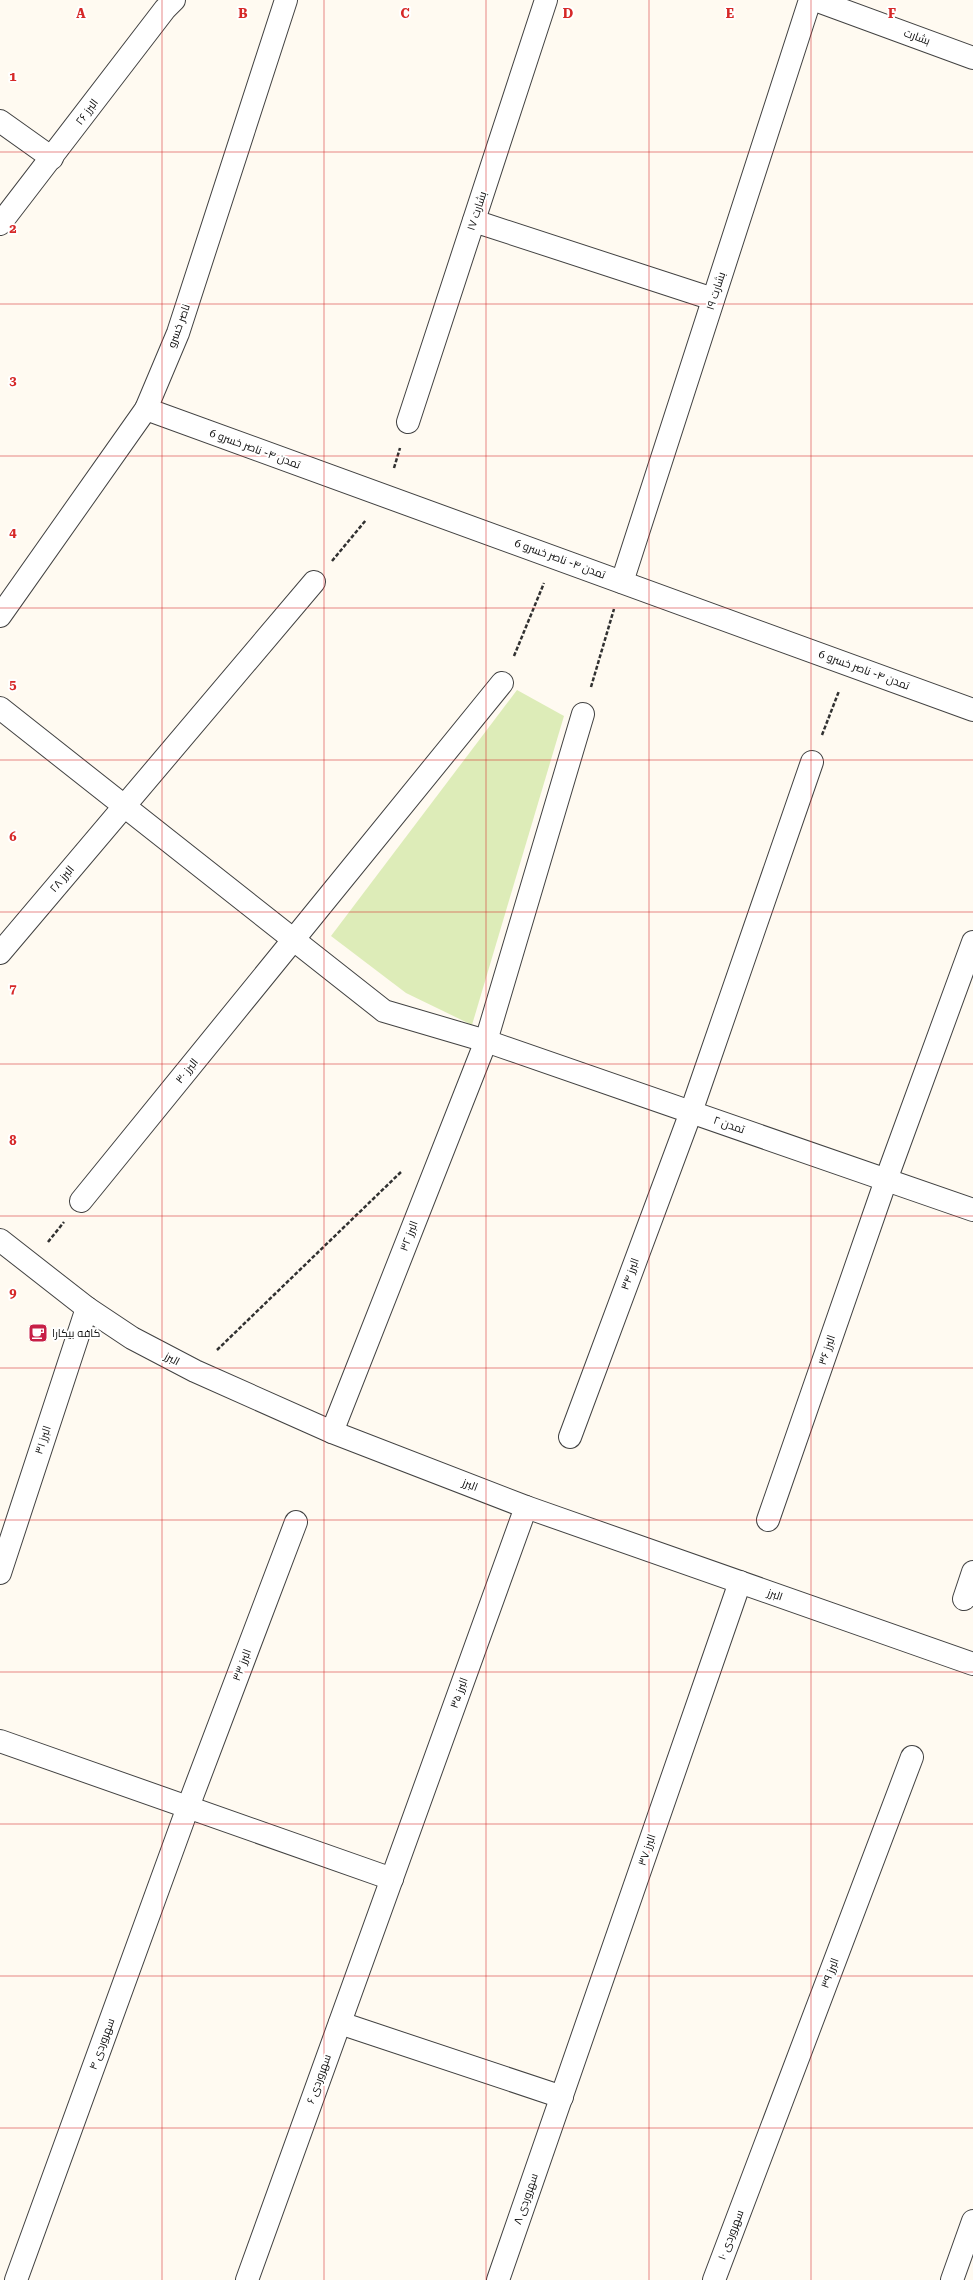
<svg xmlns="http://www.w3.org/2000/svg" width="973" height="2280" font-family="'Roboto Serif',Cairo,serif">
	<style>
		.green { fill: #ddecb8 }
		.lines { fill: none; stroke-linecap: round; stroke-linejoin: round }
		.minor-casing { stroke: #424242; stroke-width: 24 }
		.tertiary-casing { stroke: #424242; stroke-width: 24 }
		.path { stroke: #313131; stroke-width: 2.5; stroke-dasharray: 4 2; stroke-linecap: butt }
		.minor { stroke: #fff; stroke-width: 22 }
		.tertiary { stroke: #fff; stroke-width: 22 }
		.grid { fill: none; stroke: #d62828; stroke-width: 1; stroke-opacity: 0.55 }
		.labels { text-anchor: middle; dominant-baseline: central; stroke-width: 4; stroke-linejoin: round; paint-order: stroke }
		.street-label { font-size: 11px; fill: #0f0f0f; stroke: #fff }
		.poi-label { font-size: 11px; fill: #0f0f0f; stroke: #fff; text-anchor: start }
		.grid-label { font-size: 13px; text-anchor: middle; font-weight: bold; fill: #d62828; stroke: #fff; stroke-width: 4; stroke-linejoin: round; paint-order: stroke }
	</style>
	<rect width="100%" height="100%" fill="#fffaf1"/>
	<!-- green -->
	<polygon class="green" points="517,690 564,716 472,1025 406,993 331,936"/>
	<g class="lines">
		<!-- minor casing -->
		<g class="minor-casing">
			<g id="minor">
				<polyline points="815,0 973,58"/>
				<polyline points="0,121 52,158"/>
				<polyline points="474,221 713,299"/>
				<polyline points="0,224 165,9 174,0"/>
				<polyline points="146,409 973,710"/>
				<polyline points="408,422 546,0"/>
				<polyline points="622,582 810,0"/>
				<polyline points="0,616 146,409 178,333 286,0"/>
				<polyline points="0,708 384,1011 486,1041 973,1210"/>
				<polyline points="0,953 314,582"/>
				<polyline points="81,1201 502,683"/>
				<polyline points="332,1432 486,1041 583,714"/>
				<polyline points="570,1437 691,1112 812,762"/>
				<polyline points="768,1520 886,1180 973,942"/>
				<polyline points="0,1573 87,1308"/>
				<polyline points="964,1599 973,1572"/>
				<polyline points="0,1741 392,1879"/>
				<polyline points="340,2023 562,2097"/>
				<polyline points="16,2280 188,1807 296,1522"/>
				<polyline points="247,2280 526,1507"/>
				<polyline points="498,2280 740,1582"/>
				<polyline points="714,2280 912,1757"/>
			</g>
		</g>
		<!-- tertiary casing -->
		<g class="tertiary-casing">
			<g id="tertiary">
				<polyline points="0,1240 87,1308 132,1338 195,1371 332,1432 526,1507 973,1664"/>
				<polyline points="952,2280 973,2221"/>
			</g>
		</g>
		<!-- path -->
		<g class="path">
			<polyline points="394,468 400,448"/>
			<polyline points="332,561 366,520"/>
			<polyline points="514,656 544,583"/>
			<polyline points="591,687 614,609"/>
			<polyline points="822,735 839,691"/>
			<polyline points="48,1242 64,1222"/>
			<polyline points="217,1350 402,1171"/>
		</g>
		<!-- minor -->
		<use href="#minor" class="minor"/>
		<!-- tertiary -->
		<use href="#tertiary" class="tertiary"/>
	</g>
	<!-- grid -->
	<path class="grid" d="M162,0V2280M324,0V2280M486,0V2280M649,0V2280M811,0V2280M0,152H973M0,304H973M0,456H973M0,608H973M0,760H973M0,912H973M0,1064H973M0,1216H973M0,1368H973M0,1520H973M0,1672H973M0,1824H973M0,1976H973M0,2128H973"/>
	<!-- icons -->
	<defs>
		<g id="cafe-square" transform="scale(1)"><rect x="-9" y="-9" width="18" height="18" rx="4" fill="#c71f46" stroke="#fff"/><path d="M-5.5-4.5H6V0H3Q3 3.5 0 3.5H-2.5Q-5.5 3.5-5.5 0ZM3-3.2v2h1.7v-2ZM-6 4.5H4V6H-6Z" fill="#fff"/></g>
	</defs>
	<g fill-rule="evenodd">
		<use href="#cafe-square" x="38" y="1333"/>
	</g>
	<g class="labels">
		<!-- street labels -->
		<g class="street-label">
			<text transform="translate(917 37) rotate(20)">بشارت</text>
			<text transform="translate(87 112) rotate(-53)">البرز ۲۶</text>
			<text transform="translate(477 211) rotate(-72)">بشارت ۱۷</text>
			<text transform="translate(716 291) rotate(-72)">بشارت ۱۹</text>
			<text transform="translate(179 326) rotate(-70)">ناصر خسرو</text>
			<text transform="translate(255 449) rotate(20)">تمدن ۴- ناصر خسرو 6</text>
			<text transform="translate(560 559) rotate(20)">تمدن ۴- ناصر خسرو 6</text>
			<text transform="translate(864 670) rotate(20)">تمدن ۴- ناصر خسرو 6</text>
			<text transform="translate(62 879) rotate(-50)">البرز ۲۸</text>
			<text transform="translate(187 1071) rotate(-51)">البرز ۳۰</text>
			<text transform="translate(729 1125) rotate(19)">تمدن ۲</text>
			<text transform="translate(409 1236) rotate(-69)">البرز ۳۲</text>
			<text transform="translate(630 1274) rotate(-70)">البرز ۳۴</text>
			<text transform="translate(827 1350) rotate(-71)">البرز ۳۶</text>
			<text transform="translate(172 1359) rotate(28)">البرز</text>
			<text transform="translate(43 1440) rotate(-72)">البرز ۳۱</text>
			<text transform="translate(470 1485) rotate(21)">البرز</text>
			<text transform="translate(775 1595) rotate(19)">البرز</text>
			<text transform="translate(242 1665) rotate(-69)">البرز ۳۳</text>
			<text transform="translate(459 1693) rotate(-70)">البرز ۳۵</text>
			<text transform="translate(647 1850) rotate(-71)">البرز ۳۷</text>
			<text transform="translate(830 1973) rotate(-69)">البرز ۳۹</text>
			<text transform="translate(102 2044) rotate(-70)">سهروردی ۴</text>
			<text transform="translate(319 2079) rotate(-70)">سهروردی ۶</text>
			<text transform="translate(526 2199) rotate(-71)">سهروردی ۸</text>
			<text transform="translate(731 2235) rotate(-69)">سهروردی ۱۰</text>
		</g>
		<!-- poi labels -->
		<g class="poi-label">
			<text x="52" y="1333">کافه بیکارا</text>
		</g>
	</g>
	<g class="grid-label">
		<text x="81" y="18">A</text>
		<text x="243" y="18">B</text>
		<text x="405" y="18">C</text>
		<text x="568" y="18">D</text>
		<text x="730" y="18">E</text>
		<text x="892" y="18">F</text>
		<text x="13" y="81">1</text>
		<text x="13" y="233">2</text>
		<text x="13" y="385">3</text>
		<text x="13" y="537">4</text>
		<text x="13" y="689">5</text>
		<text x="13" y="841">6</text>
		<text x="13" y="993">7</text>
		<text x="13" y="1145">8</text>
		<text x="13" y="1297">9</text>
	</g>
</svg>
